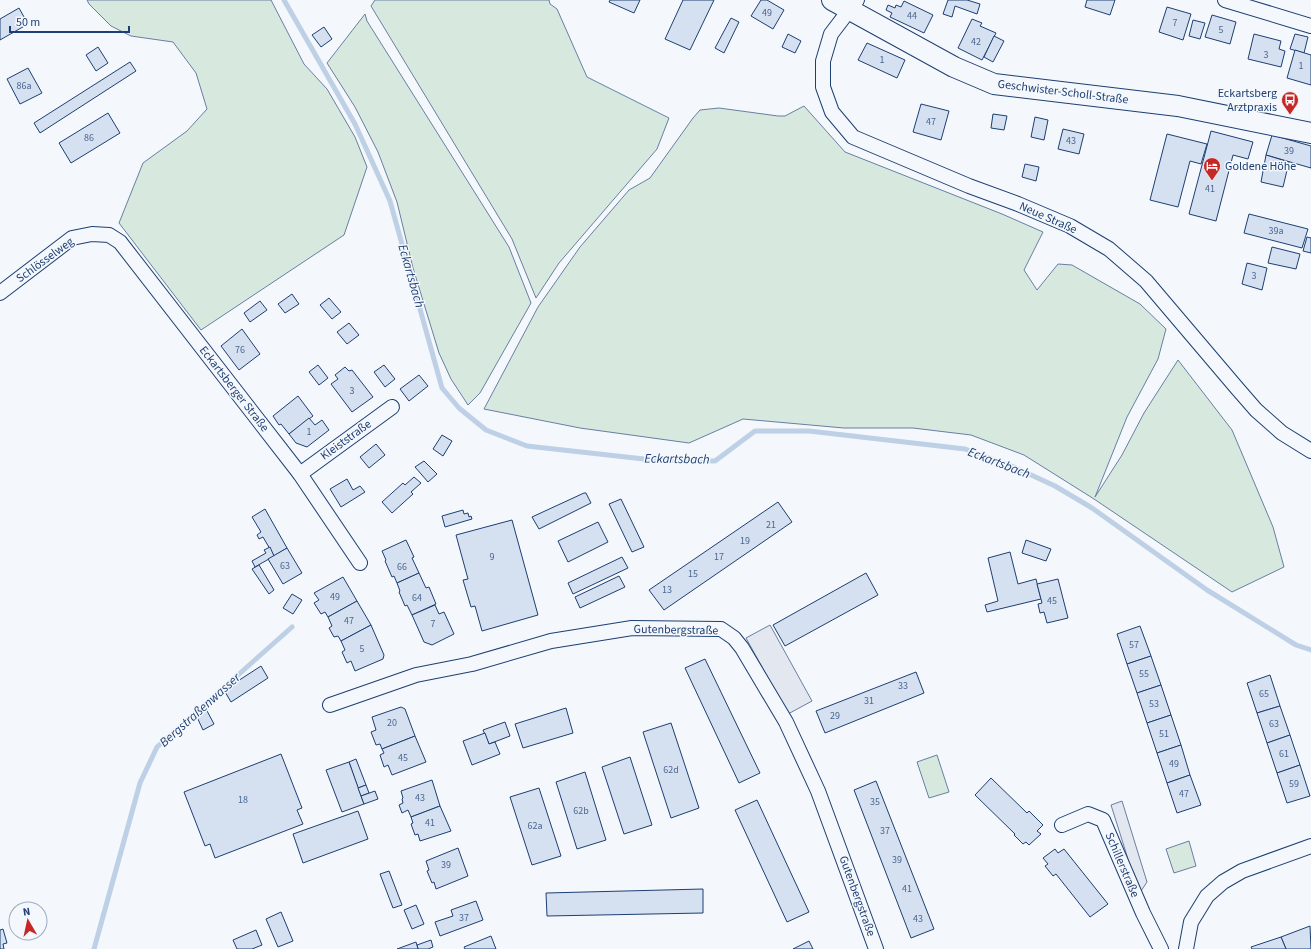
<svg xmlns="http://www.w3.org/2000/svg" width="1311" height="949" font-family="'Source Sans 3',sans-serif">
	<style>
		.green { fill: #d7e8df; stroke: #687fa3 }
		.parking { fill: #e3e8f0; stroke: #687fa3 }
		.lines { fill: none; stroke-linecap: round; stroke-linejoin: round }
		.stream { stroke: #bed0e5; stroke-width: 5 }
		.building { fill: #d5e0f0; stroke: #1d3f73 }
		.street-casing { stroke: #1d3f73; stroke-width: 16 }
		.secondary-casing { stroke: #1d3f73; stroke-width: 22 }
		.street { stroke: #f4f7fb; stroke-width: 14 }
		.secondary { stroke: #f4f7fb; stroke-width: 20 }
		.labels { text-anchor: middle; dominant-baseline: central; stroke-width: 3; stroke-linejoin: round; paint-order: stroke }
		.number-label { font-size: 10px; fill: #4b6792 }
		.street-label { font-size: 12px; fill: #1d3f73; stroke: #f4f7fb }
		.poi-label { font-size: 12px; fill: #1d3f73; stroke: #f4f7fb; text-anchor: end }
		.water-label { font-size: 13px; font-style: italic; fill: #1d3f73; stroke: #f4f7fb }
	</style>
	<rect width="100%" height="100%" fill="#f4f7fb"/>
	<!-- green -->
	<g class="green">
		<polygon points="87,0 271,0 304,64 327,89 355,137 367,167 344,235 201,330 119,223 143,163 187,131 207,109 196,73 173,42 131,36 111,26 89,4"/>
		<polygon points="375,0 549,0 550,4 557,9 587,77 669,118 657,149 559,263 536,298 512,239 371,6"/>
		<polygon points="365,14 367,21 509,247 531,303 480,393 468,405 451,379 439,353 413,268 397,202 378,152 355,107 327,63"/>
		<polygon points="804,106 845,152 1002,214 1043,232 1024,270 1037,290 1058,264 1072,265 1140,304 1166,329 1158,359 1127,417 1095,497 1122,455 1144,413 1178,360 1232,430 1273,527 1284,567 1232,592 1094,499 1024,455 971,435 913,428 844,428 743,419 689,443 580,428 484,409 538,307 580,247 629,190 650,178 693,118 700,110 719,108 778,116 785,116"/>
		<polygon points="937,755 949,792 929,798 917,762"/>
		<polygon points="1189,841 1196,866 1174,873 1166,849"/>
	</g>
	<!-- parking -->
	<g class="parking">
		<polygon points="770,625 812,701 788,714 746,638"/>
		<polygon points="1122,801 1147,882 1139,894 1111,805"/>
	</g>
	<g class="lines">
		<!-- stream -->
		<g class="stream">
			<polyline points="284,0 355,124 390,201 442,388 459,408 486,430 527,446 653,460 715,461 755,431 809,431 965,449 1014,467 1055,486 1092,508 1207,590 1296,645 1311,650"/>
			<polyline points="94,949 140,783 157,747 292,627"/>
		</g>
	</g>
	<!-- building -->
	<g class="building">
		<polygon points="610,0 640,0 634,13 609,2"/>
		<polygon points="683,0 714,0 690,50 665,39"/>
		<polygon points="761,0 767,0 784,10 773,29 751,16"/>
		<polygon points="948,0 967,0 980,4 977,14 955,6 952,17 943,14"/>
		<polygon points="1087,0 1115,0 1110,15 1085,7"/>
		<polygon points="904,1 933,15 924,33 890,17 892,13 886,10 888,5 895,8 896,5 901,7"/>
		<polygon points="1167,7 1191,14 1183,40 1159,32"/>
		<polygon points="19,8 28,24 0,40 0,19"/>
		<polygon points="1212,15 1236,22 1230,44 1205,37"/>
		<polygon points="731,18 739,22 724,53 715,48"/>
		<polygon points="972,19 982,23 980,26 996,33 982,60 958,48"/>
		<polygon points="1193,20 1205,23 1200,39 1189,36"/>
		<polygon points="324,27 332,39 321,47 312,35"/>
		<polygon points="788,34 801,41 795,53 782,47"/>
		<polygon points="1254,34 1281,41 1279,49 1285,51 1281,67 1248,59"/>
		<polygon points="1295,34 1308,37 1304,53 1290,49"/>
		<polygon points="994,36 1004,41 993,62 984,57"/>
		<polygon points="867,43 905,60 897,78 858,60"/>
		<polygon points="98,47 108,63 96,71 86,55"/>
		<polygon points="1295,50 1311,55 1311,85 1287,78"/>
		<polygon points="130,62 136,71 40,133 34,123"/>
		<polygon points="28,68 42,93 20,104 7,79"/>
		<polygon points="921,104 949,111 941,140 913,132"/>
		<polygon points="108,113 120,133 71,163 59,143"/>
		<polygon points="993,114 1007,116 1004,130 991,128"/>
		<polygon points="1035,117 1048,120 1044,140 1031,137"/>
		<polygon points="1063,129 1084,134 1079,154 1058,149"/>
		<polygon points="1211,131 1253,142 1248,159 1233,155 1216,221 1189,214"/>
		<polygon points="1167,134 1207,144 1201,164 1190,161 1178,207 1150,200"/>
		<polygon points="1272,135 1311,146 1311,168 1266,155"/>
		<polygon points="1266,155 1289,162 1283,187 1261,182"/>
		<polygon points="1025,164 1039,167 1036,181 1022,177"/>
		<polygon points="1249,214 1308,229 1302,248 1244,233"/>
		<polygon points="1307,237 1311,238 1311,253 1303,251"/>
		<polygon points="1272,247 1300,254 1296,269 1268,263"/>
		<polygon points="1247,263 1267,268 1262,290 1242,284"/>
		<polygon points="292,294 299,304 285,313 278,304"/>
		<polygon points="329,298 341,312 332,319 320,305"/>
		<polygon points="260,301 267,310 250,322 244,313"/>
		<polygon points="349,323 359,335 347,344 337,332"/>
		<polygon points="242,329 260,354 239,370 221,346"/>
		<polygon points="318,365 328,378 319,385 309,372"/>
		<polygon points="384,365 395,379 385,387 374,372"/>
		<polygon points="345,367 349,371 352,370 373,397 352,412 331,384 338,379 335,375"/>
		<polygon points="419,375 428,386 409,401 400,389"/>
		<polygon points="298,396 313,416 289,434 281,424 279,425 273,416"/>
		<polygon points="309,418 315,425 322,420 329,430 307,447 296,443 289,434"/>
		<polygon points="442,435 452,441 443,456 433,449"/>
		<polygon points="376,444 385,455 369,468 360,457"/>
		<polygon points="424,461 437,474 428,482 415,467"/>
		<polygon points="414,477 421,483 411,492 413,494 392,513 382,502 403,483 405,485"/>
		<polygon points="347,479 353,490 360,486 365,492 341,507 330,489"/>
		<polygon points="584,493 586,493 591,503 539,529 532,517"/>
		<polygon points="621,499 644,547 632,552 609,504"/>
		<polygon points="778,502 792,522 664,610 649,590"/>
		<polygon points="265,509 287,548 274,556 263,537 259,539 257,535 261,532 252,517"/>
		<polygon points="463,510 464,514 468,513 469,517 471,516 472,519 445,527 442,516"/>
		<polygon points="512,520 538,615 482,631 475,606 471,607 463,580 468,579 456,535"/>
		<polygon points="598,522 608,542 568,562 558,541"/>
		<polygon points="406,540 414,557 412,558 419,573 397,583 394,576 392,577 385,561 386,560 382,551"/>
		<polygon points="1026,540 1051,549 1046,561 1022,553"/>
		<polygon points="270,547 274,556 255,567 252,561 266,553 264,550"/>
		<polygon points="287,548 302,573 283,584 268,559"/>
		<polygon points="1010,552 1018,584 1036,579 1041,599 987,612 985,605 998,601 988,558"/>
		<polygon points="622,557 628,568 573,594 568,583"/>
		<polygon points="259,565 274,590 269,594 252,569"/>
		<polygon points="419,573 426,588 429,587 436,604 412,615 407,605 405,606 399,592 400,591 397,583"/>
		<polygon points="866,573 878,595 785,646 773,625"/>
		<polygon points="619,576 625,587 580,608 575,597"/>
		<polygon points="343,577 357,601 328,617 325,612 321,614 314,603 319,600 314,593"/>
		<polygon points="1058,579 1068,618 1047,623 1044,612 1040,613 1038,604 1042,603 1037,584"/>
		<polygon points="292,594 302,600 293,614 283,608"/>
		<polygon points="357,601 371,625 341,641 338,636 334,637 329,628 332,626 328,617"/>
		<polygon points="435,605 439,614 444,612 454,634 432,645 424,642 412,615"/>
		<polygon points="371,625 384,655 383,659 355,671 351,661 347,663 342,652 345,650 341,641"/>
		<polygon points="1140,626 1151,656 1127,664 1117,634"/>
		<polygon points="1151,656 1161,685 1137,693 1127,664"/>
		<polygon points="705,659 760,773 739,783 685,668"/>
		<polygon points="261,666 268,678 231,702 224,690"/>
		<polygon points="916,672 924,693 825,733 816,711"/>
		<polygon points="1270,675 1280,706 1257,713 1247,683"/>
		<polygon points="1161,685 1171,715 1147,723 1137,693"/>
		<polygon points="1280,706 1290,735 1267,743 1257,713"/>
		<polygon points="401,707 405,709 415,736 382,749 380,744 376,745 371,732 376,730 372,717"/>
		<polygon points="566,708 573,733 523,748 515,724"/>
		<polygon points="206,709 214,724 203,730 196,715"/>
		<polygon points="1171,715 1181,745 1157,753 1147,723"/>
		<polygon points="505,722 510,736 489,744 483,730"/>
		<polygon points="671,723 699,808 671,818 643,732"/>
		<polygon points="485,733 489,744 495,742 500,754 472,765 463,741"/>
		<polygon points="1290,735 1300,765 1277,773 1267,743"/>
		<polygon points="415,736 426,762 392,775 388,765 384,767 380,755 384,753 382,749"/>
		<polygon points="1181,745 1190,775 1167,783 1157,753"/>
		<polygon points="281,754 302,808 297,810 303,824 215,858 210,844 205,846 184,792"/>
		<polygon points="630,757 652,825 624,834 602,767"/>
		<polygon points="356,759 366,785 358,788 349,762"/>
		<polygon points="349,762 364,804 342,812 326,770"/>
		<polygon points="1300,765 1310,796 1287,803 1277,773"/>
		<polygon points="585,772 606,840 577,849 556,782"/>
		<polygon points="1190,775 1201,805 1177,813 1167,783"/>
		<polygon points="991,778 1027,813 1029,811 1043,825 1037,831 1041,834 1029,845 1026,842 1023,844 1014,835 1015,834 975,795"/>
		<polygon points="432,780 440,806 411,817 408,810 402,813 399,805 403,803 402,799 403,798 401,791"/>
		<polygon points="876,781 934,929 911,938 854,790"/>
		<polygon points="366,785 369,793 361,796 358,788"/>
		<polygon points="539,788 561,856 532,865 510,797"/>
		<polygon points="375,791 378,799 364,804 361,796"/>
		<polygon points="757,800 809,912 787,922 735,810"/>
		<polygon points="440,806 451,831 420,841 418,834 415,835 411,824 413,823 411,817"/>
		<polygon points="358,811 368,839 303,863 293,834"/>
		<polygon points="458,848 468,876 436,889 434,882 432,883 427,871 429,870 426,861"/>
		<polygon points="1055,849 1058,853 1064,849 1108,904 1090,917 1056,874 1053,876 1045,866 1048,864 1043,858"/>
		<polygon points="389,871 402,905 393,908 380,874"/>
		<polygon points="703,889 703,913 547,916 546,893"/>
		<polygon points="476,901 483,920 440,936 435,922 453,916 451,910"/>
		<polygon points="416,905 424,924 412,929 404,910"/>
		<polygon points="281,912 293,941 278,947 266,919"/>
		<polygon points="1310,926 1311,949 1286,949 1281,937"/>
		<polygon points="3,929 7,943 3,944 4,949 0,949 0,930"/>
		<polygon points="256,930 262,945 252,949 237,949 233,940"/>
		<polygon points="491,936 496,949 465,949 464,947"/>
		<polygon points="1281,937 1286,949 1252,949 1251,947"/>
		<polygon points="431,940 433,947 428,949 418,949 417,945"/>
		<polygon points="809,941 813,949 793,949"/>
		<polygon points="416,942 418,949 397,949"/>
	</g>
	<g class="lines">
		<!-- street casing -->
		<g class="street-casing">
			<g id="street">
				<polyline points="857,0 831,34 823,61 823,87 832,112 853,137 969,186 1018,204 1070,226 1109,249 1146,281 1236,387 1256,410 1282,433 1311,451"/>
				<polyline points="1225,0 1311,26"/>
				<polyline points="0,293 72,238 92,234 109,235 120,242 300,474 360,563"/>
				<polyline points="300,474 392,407"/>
				<polyline points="330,705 416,675 472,664 551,641 632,628 721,629 734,638 742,648 786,722 818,791 876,949"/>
				<polyline points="1062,825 1088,814 1103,820 1143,913 1161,949"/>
				<polyline points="1186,949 1191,922 1207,896 1223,882 1242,871 1311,846"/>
			</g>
		</g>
		<!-- secondary casing -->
		<g class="secondary-casing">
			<polyline id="secondary" points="832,0 954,67 994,84 1178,106 1311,133"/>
		</g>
		<!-- street -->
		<use href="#street" class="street"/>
		<!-- secondary -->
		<use href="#secondary" class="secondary"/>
	</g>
	<!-- icons -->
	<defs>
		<g id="bus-pin" transform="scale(0.9)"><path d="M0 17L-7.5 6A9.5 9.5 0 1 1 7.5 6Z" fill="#c62828" stroke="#f4f7fb"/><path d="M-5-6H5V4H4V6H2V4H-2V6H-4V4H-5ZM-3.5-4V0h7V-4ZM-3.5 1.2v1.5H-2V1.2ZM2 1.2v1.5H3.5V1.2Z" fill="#fff"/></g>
		<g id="hotel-pin" transform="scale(0.9)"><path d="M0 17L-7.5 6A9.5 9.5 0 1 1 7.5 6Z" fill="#c62828" stroke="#f4f7fb"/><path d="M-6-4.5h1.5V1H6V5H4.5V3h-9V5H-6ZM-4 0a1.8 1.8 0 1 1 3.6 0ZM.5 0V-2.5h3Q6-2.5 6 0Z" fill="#fff"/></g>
	</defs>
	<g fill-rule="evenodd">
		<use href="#bus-pin" x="1290" y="100"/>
		<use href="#hotel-pin" x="1212" y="166"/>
	</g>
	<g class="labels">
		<!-- number labels -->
		<g class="number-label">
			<text x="767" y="13">49</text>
			<text x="912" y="16">44</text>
			<text x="1175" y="23">7</text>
			<text x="1221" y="30">5</text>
			<text x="976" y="42">42</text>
			<text x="1266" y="55">3</text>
			<text x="882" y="60">1</text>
			<text x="1301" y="66">1</text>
			<text x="24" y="86">86a</text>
			<text x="931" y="122">47</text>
			<text x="89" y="138">86</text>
			<text x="1071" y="141">43</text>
			<text x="1289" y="151">39</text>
			<text x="1210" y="189">41</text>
			<text x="1276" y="231">39a</text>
			<text x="1254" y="276">3</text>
			<text x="240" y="350">76</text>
			<text x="352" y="391">3</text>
			<text x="309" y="432">1</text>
			<text x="771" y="525">21</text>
			<text x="745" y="541">19</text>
			<text x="492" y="557">9</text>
			<text x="719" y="557">17</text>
			<text x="285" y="566">63</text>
			<text x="402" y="567">66</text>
			<text x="693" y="574">15</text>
			<text x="667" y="590">13</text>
			<text x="335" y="597">49</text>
			<text x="417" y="598">64</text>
			<text x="1052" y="601">45</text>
			<text x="349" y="621">47</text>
			<text x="433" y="624">7</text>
			<text x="1134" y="645">57</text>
			<text x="362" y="649">5</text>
			<text x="1144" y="674">55</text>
			<text x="903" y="686">33</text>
			<text x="1264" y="694">65</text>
			<text x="869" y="701">31</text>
			<text x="1154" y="704">53</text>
			<text x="835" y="716">29</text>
			<text x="392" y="723">20</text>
			<text x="1274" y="724">63</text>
			<text x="1164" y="734">51</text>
			<text x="1284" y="754">61</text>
			<text x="403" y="758">45</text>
			<text x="1174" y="764">49</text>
			<text x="671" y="770">62d</text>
			<text x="1294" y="784">59</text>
			<text x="1184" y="794">47</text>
			<text x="420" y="798">43</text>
			<text x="243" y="800">18</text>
			<text x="875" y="802">35</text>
			<text x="581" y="811">62b</text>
			<text x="430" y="823">41</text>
			<text x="535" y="826">62a</text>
			<text x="885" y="831">37</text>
			<text x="897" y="860">39</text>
			<text x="446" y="865">39</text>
			<text x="907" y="889">41</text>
			<text x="464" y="918">37</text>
			<text x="918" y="919">43</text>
		</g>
		<!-- street labels -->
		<g class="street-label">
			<text transform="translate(1063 92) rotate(7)">Geschwister-Scholl-Straße</text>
			<text transform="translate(1048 218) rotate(24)">Neue Straße</text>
			<text transform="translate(45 260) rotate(-36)">Schlösselweg</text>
			<text transform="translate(234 389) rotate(52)">Eckartsberger Straße</text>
			<text transform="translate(346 440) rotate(-36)">Kleiststraße</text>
			<text transform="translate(676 630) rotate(1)">Gutenbergstraße</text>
			<text transform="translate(1122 865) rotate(67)">Schillerstraße</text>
			<text transform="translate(857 896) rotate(70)">Gutenbergstraße</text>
		</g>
		<!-- poi labels -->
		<g class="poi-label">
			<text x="1277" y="93">Eckartsberg<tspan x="1277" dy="14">Arztpraxis</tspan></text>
			<text x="1225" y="166" text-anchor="start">Goldene Höhe</text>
		</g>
		<!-- water labels -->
		<g class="water-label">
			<text transform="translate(411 276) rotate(74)">Eckartsbach</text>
			<text transform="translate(677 459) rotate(1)">Eckartsbach</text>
			<text transform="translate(999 463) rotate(21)">Eckartsbach</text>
			<text transform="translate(200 710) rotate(-42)">Bergstraßenwasser</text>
		</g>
	</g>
	<!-- north arrow -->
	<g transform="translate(28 921) rotate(351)"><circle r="19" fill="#f4f7fb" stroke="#9eadc5"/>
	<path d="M0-3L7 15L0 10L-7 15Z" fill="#c62828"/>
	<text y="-6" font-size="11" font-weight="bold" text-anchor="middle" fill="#1d3f73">N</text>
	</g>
	<!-- scale -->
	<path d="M10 26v6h119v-6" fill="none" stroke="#1d3f73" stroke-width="2"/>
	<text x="16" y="26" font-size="12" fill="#1d3f73" stroke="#f4f7fb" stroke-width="3" paint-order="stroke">50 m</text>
</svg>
